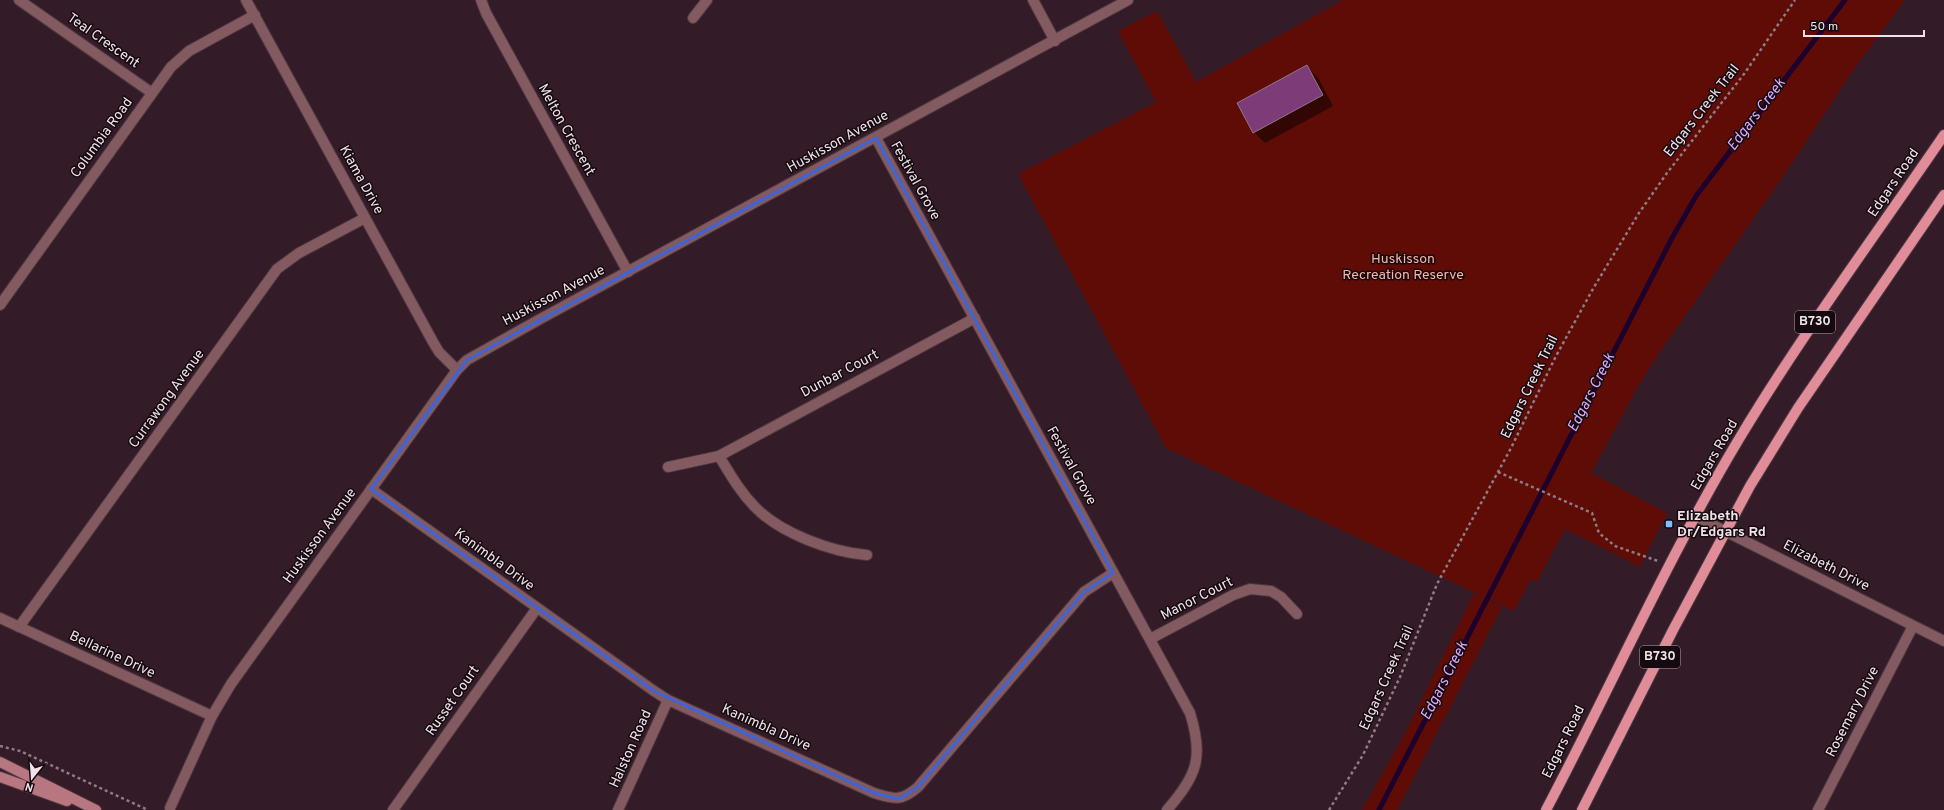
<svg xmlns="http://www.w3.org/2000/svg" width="1944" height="810" font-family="Overpass,sans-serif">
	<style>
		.green { fill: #5e0c05 }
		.shadow { fill: #0007 }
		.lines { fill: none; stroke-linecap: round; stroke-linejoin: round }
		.stream { stroke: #1c002d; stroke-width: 5 }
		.building { fill: #7d3b78; stroke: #8d778a }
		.street-casing { stroke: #4e3842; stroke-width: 12 }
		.secondary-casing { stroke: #4e3842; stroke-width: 12 }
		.primary-casing { stroke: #4e3842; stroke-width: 12 }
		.path { stroke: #8f7c85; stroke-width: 2.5; stroke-dasharray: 3 3; stroke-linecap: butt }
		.street { stroke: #835a5f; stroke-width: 10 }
		.secondary { stroke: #b87780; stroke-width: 10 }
		.primary { stroke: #e18d99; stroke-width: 10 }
		.marked { fill: none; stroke: #3d64da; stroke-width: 3; stroke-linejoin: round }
		.poi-dot { fill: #80bdfa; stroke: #140a0f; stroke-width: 1.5 }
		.labels { text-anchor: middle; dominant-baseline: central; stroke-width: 3; stroke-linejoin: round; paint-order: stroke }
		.shield { fill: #140a0f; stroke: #afa0a7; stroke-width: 1 }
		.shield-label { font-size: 13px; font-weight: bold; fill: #f1e1e8 }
		.street-label { font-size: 14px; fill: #f1e1e8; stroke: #140a0f }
		.park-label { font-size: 14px; fill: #ffb3a6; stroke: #140a0f }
		.poi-label { font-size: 14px; font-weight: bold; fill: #f1e1e8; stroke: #140a0f; text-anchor: start }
		.water-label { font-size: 15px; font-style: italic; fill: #d9abfc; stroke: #140a0f }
	</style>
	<rect width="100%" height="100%" fill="#331c27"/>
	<!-- green -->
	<g class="green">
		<polygon points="1343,0 1905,0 1854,69 1784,175 1655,359 1636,390 1591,473 1667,513 1640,567 1565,529 1537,582 1531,579 1514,611 1166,448 1018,174 1156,102 1118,31 1157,11 1196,82"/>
		<polygon points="1474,593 1502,607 1397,810 1362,810 1406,731"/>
	</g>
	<!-- shadow -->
	<polygon class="shadow" points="1307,67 1318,78 1333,106 1265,143 1254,132"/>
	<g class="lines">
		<!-- stream -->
		<polyline class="stream" points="1379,810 1672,238 1696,196 1845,0"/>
	</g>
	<!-- building -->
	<polygon class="building" points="1307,65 1323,95 1253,133 1237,103"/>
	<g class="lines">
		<!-- street casing -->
		<g class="street-casing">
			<g id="street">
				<polyline points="19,0 152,93"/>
				<polyline points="246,0 433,342 439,352 457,370"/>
				<polyline points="481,0 486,13 628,272"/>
				<polyline points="1033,0 1055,41"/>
				<polyline points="693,18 707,0"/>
				<path d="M876,138L1190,713C1204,758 1197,775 1167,810"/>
				<polyline points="0,305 171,67 189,51 255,15"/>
				<path d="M719,456C730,474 740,492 755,507C780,533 831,552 867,555"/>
				<polyline points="668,467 719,456 975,318"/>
				<path d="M371,489L654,691L668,700L874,793C894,799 901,802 918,787L1084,592L1113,573"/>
				<polyline points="1695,516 1944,641"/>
				<polyline points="0,618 212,716"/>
				<polyline points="19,627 277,269 299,253 365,218"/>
				<polyline points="1150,639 1233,595 1250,589 1271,591 1281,597 1297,614"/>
				<polyline points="170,808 212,716 231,684 457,370 467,360 542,318 1128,0"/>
				<polyline points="393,810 537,608"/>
				<polyline points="618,810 668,700"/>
				<polyline points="1818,810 1913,626"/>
			</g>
		</g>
		<!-- secondary casing -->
		<g class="secondary-casing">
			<g id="secondary">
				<polyline points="0,762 96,810"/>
				<polyline points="0,777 67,801"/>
			</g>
		</g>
		<!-- primary casing -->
		<g class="primary-casing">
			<g id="primary">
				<path d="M1546,810C1611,687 1667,559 1739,439C1802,334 1875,236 1944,135"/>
				<polyline points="1582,810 1673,630 1750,486 1798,408 1944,195"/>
			</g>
		</g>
		<!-- path -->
		<g class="path">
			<polyline points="1498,472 1592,513 1599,533 1615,546 1658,561"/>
			<polyline points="0,746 20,751 148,810"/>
			<polyline points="1329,810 1363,755 1400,677 1437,584 1511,448 1556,356 1594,287 1639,213 1667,173 1744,74 1795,0"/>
		</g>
		<!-- street -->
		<use href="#street" class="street"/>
		<!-- secondary -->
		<use href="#secondary" class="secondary"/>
		<!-- primary -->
		<use href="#primary" class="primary"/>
	</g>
	<!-- marked area -->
	<path class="marked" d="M876,138L1113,573L1084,592L918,787L899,799L874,793L654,691L371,489L467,360Z"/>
	<!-- markers -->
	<rect class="poi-dot" x="1665" y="520" width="8" height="8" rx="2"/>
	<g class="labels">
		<!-- shield labels -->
		<g class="shield">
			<rect x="1795" y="311" width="40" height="22" rx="3"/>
			<rect x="1640" y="646" width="40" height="22" rx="3"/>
		</g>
		<g class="shield-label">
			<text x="1815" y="322">B730</text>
			<text x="1660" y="657">B730</text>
		</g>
		<!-- street labels -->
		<g class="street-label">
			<text transform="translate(103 41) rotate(35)">Teal Crescent</text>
			<text transform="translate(1702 111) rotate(-52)">Edgars Creek Trail</text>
			<text transform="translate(566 130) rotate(61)">Melton Crescent</text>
			<text transform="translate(102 138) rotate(-54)">Columbia Road</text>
			<text transform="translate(838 142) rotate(-29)">Huskisson Avenue</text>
			<text transform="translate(361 180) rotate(61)">Kiama Drive</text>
			<text transform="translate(915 181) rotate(61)">Festival Grove</text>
			<text transform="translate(1894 183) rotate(-56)">Edgars Road</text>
			<text transform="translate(554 296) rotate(-28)">Huskisson Avenue</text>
			<text transform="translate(840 374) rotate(-28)">Dunbar Court</text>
			<text transform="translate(1530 387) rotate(-64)">Edgars Creek Trail</text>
			<text transform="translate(167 399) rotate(-54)">Currawong Avenue</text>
			<text transform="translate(1715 455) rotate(-60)">Edgars Road</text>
			<text transform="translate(1071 466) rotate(61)">Festival Grove</text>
			<text transform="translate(320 536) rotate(-54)">Huskisson Avenue</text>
			<text transform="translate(494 560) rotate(36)">Kanimbla Drive</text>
			<text transform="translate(1826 566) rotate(27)">Elizabeth Drive</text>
			<text transform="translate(1197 599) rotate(-27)">Manor Court</text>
			<text transform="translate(112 655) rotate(25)">Bellarine Drive</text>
			<text transform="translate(1387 678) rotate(-66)">Edgars Creek Trail</text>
			<text transform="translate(453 701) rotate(-55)">Russet Court</text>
			<text transform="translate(1853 712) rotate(-63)">Rosemary Drive</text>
			<text transform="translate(766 728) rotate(24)">Kanimbla Drive</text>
			<text transform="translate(1564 742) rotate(-64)">Edgars Road</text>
			<text transform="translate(631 749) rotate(-66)">Halston Road</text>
		</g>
		<!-- park labels -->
		<g class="park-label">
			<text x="1403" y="259">Huskisson<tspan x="1403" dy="16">Recreation Reserve</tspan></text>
		</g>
		<!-- poi labels -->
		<g class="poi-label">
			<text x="1677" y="516">Elizabeth<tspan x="1677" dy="16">Dr/Edgars Rd</tspan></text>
		</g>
		<!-- water labels -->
		<g class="water-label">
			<text transform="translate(1757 115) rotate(-53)">Edgars Creek</text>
			<text transform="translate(1592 393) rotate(-63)">Edgars Creek</text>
			<text transform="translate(1445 681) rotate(-63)">Edgars Creek</text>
		</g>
	</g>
	<!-- north arrow -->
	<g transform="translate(32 778) rotate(197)" stroke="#140a0f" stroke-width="3" paint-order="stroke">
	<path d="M0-3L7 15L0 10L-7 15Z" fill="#f1e1e8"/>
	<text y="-6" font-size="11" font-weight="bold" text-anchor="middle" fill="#f1e1e8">N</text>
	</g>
	<!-- scale -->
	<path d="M1804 30v6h120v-6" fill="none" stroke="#f1e1e8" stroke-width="2"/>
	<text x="1810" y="30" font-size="12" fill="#f1e1e8" stroke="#140a0f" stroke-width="3" paint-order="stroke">50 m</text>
</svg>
